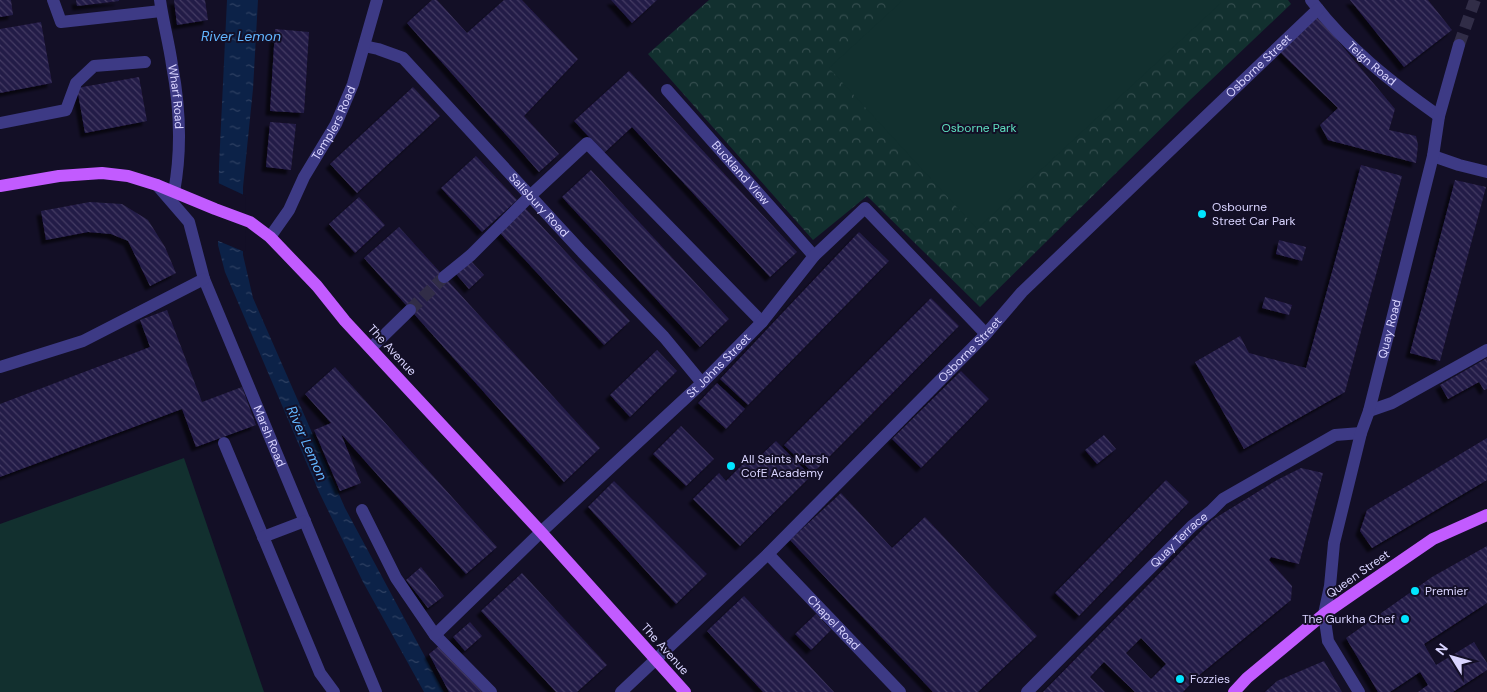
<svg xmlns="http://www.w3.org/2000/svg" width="1487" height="692" font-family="'DM Sans',sans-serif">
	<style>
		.forest { fill: url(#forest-crowns) }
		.pitch { fill: #12302f }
		.water { fill: url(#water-ripples) }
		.pier { fill: #130f26 }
		.building { fill: url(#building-back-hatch); fill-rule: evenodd; filter: url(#shadow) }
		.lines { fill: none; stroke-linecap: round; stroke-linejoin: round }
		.minor-tunnel { stroke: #312d47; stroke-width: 12; stroke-dasharray: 12 6; stroke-linecap: butt }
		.minor { stroke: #3d3a85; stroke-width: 12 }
		.major { stroke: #c25bff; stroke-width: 12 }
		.poi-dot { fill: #00e5ff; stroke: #130f26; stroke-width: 2 }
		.labels { text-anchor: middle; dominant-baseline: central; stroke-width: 4; stroke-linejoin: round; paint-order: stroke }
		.street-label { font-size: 12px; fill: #d9d4ff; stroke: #130f26 }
		.park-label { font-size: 12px; fill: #5fe0c0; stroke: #130f26 }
		.poi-label { font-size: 12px; fill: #d9d4ff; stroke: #130f26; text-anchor: start }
		.water-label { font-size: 14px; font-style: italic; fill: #62b6ff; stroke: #130f26 }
	</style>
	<defs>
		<pattern id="forest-crowns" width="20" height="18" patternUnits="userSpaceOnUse" patternTransform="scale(1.25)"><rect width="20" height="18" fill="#12302f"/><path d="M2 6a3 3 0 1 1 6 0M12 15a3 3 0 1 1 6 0" fill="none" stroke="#344d4e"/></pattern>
		<pattern id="water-ripples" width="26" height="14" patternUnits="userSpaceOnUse" patternTransform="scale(1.25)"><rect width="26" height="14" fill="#0c2248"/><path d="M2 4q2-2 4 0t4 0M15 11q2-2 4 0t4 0" fill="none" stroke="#2f4163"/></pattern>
		<pattern id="building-back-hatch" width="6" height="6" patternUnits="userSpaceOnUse" patternTransform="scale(1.25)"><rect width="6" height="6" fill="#241b47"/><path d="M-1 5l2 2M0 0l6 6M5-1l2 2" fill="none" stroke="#433b63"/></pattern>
		<filter id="shadow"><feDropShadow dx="-4.5" dy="4.5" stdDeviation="1" flood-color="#0009"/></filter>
	</defs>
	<rect width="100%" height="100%" fill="#130f26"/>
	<!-- forest -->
	<polygon class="forest" points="709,0 1288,0 1291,4 1189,101 980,307 867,196 813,240 648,54"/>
	<!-- pitch -->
	<g class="pitch">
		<polygon points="903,0 1218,0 1221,3 977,229 829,68"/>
		<polygon points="184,458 264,692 0,692 0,524"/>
	</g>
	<!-- water -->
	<polygon class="water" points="227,0 258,0 253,89 243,187 243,255 253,298 345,508 444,692 424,692 363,582 319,492 225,272 218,245 219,166"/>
	<!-- pier -->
	<polygon class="pier" points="216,182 246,196 245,252 216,240"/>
	<!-- building -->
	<g class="building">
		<polygon points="0,0 11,0 13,15 0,17"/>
		<polygon points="76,0 119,0 119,1 77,6"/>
		<polygon points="174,0 205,0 208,20 177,25"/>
		<polygon points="432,0 437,0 467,33 504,0 522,0 578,59 524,116 559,154 539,172 407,23"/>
		<polygon points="611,0 657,0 632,23"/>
		<polygon points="1350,0 1428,0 1452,30 1404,67"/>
		<polygon points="1317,16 1395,109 1389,130 1416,136 1418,145 1416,163 1328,140 1320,125 1338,108 1280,52"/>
		<polygon points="41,22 52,83 0,93 0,29"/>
		<polygon points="275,29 309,32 304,113 270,111"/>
		<polygon points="629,71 797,252 770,277 632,127 604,153 574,121"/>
		<polygon points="139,77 147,121 85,133 77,88"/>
		<polygon points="413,87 440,116 357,193 330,164"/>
		<polygon points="270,122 296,124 291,170 266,167"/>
		<polygon points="476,156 517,200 482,232 441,188"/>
		<polygon points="1361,165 1402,176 1345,392 1244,449 1195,362 1240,336 1249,353 1306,368"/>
		<polygon points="591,170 729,319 700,347 562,197"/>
		<polygon points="1455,180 1486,187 1440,361 1410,353"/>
		<polygon points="359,197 385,225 355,253 329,224"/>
		<polygon points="90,202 122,204 148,220 165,247 176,273 150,286 128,241 111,234 88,232 46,240 41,211"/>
		<polygon points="525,208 630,321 604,345 499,232"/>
		<polygon points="399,227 600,448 564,482 364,258"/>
		<polygon points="859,232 889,261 748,405 720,379"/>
		<polygon points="1279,240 1306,247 1302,261 1276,254"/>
		<polygon points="471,261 484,275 469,289 456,274"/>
		<polygon points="1265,297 1292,305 1289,315 1262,308"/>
		<polygon points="931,298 959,326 813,473 784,445"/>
		<polygon points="167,310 202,402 242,387 256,425 196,447 182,409 0,477 0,404 150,347 140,320"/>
		<polygon points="657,350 677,371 630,417 610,395"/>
		<polygon points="1487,358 1487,389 1484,390 1479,382 1448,399 1440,385"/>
		<polygon points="335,367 497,547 466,574 341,434 361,483 340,491 314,430 331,423 305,394"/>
		<polygon points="961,371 989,399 921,468 892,439"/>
		<polygon points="717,383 745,409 726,429 698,403"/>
		<polygon points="681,426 714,459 686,486 653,454"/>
		<polygon points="1104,435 1116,449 1097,464 1085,450"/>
		<polygon points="1487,438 1487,480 1372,548 1360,531 1367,510"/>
		<polygon points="776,441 811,476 740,546 693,499 719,473 726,481 750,457 754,462"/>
		<path d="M1301,468L1323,473L1299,564L1271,557L1269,560L1292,586L1291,600L1198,676L1183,692H1135L1104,662L1090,677L1105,692H1043L1212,520L1277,480ZM1141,638L1166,664L1151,679L1126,653Z"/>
		<polygon points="1166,480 1189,502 1079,616 1055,593"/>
		<polygon points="614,481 707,574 676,604 588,507"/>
		<polygon points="841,493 892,548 925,517 1037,636 978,692 933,692 790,540"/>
		<polygon points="1487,546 1487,603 1424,644 1436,665 1474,642 1487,663 1487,670 1453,692 1418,692 1428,685 1420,672 1390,692 1378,692 1346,638 1432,577"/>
		<polygon points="421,567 444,596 428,608 406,580"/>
		<polygon points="522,573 607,665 577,692 556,692 481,611"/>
		<polygon points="744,596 834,692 763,692 707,631"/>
		<polygon points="816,614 831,630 811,650 795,634"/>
		<polygon points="470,622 482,636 465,651 453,637"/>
		<polygon points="439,646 482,692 449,692 429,654"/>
		<polygon points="1324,661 1342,692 1265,692 1277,681"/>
	</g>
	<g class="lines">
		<!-- minor-tunnel -->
		<g class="minor-tunnel">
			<polyline points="1459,45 1475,0"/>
			<polyline points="410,310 444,277"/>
		</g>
		<!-- minor -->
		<g class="minor">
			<polyline points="53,0 61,22 161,11"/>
			<path id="s1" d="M160,0C163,22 169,43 172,65C180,107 182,149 174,192"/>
			<path id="s2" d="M1311,0C1346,47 1392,83 1439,116"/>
			<path id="s3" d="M364,46L378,49L403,58L582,252L664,337L702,383"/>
			<path id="s4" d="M667,90L814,256"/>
			<polyline points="0,123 66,110 76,83 94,66 145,62"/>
			<polyline points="1433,156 1459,165 1487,172"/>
			<path id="s5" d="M157,185L189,222L204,279L376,692"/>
			<path id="s6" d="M270,237L289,210L304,177L336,124L353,84L377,0"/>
			<polyline points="444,277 471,255 530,196 587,143 762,322"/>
			<polyline points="371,348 410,310"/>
			<polyline points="0,367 83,341 204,279"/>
			<polyline points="1369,411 1392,403 1487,350"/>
			<polyline points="224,443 320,673 334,692"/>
			<polyline points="362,510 396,578 435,635 491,692"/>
			<polyline points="263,537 305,521"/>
			<path id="s7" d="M768,554L900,692"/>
			<path id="s8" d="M435,635L541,532L702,383L762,322L814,256L865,208L986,334"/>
			<path id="s9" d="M621,692L768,554L986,334L1022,292L1318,9"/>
			<path id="s10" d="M1027,692L1192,526L1211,511L1223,499L1335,435L1361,433"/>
			<path id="s11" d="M1359,692L1328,641L1324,614L1330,586L1334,543L1361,433L1369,411L1433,156L1439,116L1459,45"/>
		</g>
		<!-- major -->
		<g class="major">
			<polyline points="0,186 59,176 102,173 128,176 157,185 215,209 250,222 270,237 317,286 345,321 541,532 685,692"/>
			<polyline points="1234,692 1247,678 1324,614 1363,587 1433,539 1487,515"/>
		</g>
	</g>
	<!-- markers -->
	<g class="poi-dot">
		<circle cx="1202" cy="214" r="5"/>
		<circle cx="731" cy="466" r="5"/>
		<circle cx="1415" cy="591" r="5"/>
		<circle cx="1405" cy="619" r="5"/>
		<circle cx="1180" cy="679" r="5"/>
	</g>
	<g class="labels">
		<!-- street labels -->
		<g class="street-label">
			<text stroke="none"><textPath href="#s2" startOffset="88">Teign Road</textPath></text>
			<text stroke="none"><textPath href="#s9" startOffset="894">Osborne Street</textPath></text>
			<text stroke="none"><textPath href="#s1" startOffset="98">Wharf Road</textPath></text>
			<text stroke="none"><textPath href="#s6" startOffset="131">Templers Road</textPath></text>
			<text stroke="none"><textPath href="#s4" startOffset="111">Buckland View</textPath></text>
			<text stroke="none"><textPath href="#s3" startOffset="241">Salisbury Road</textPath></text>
			<text stroke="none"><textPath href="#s11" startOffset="380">Quay Road</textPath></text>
			<text transform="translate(392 350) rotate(47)">The Avenue</text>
			<text stroke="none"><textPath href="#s9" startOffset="489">Osborne Street</textPath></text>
			<text stroke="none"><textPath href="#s8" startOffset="391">St Johns Street</textPath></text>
			<text stroke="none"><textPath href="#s5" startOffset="278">Marsh Road</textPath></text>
			<text stroke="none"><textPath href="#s10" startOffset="215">Quay Terrace</textPath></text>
			<text transform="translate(1358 574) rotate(-35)">Queen Street</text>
			<text stroke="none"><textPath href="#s7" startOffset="95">Chapel Road</textPath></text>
			<text transform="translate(665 649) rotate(48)">The Avenue</text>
		</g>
		<!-- park labels -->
		<g class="park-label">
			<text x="979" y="128">Osborne Park</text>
		</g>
		<!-- poi labels -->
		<g class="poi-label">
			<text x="1212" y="207">Osbourne<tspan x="1212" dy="14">Street Car Park</tspan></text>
			<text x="741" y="459">All Saints Marsh<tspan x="741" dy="14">CofE Academy</tspan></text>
			<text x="1425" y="591">Premier</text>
			<text x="1395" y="619" text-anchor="end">The Gurkha Chef</text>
			<text x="1190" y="679">Fozzies</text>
		</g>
		<!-- water labels -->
		<g class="water-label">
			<text x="241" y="36">River Lemon</text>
			<text transform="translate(307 443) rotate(66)">River Lemon</text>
		</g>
	</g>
	<!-- north arrow -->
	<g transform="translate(1452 657) rotate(307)" stroke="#130f26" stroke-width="4" paint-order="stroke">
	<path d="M0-4L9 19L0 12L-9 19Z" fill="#d9d4ff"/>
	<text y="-8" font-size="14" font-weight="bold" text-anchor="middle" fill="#d9d4ff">N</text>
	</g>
</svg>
